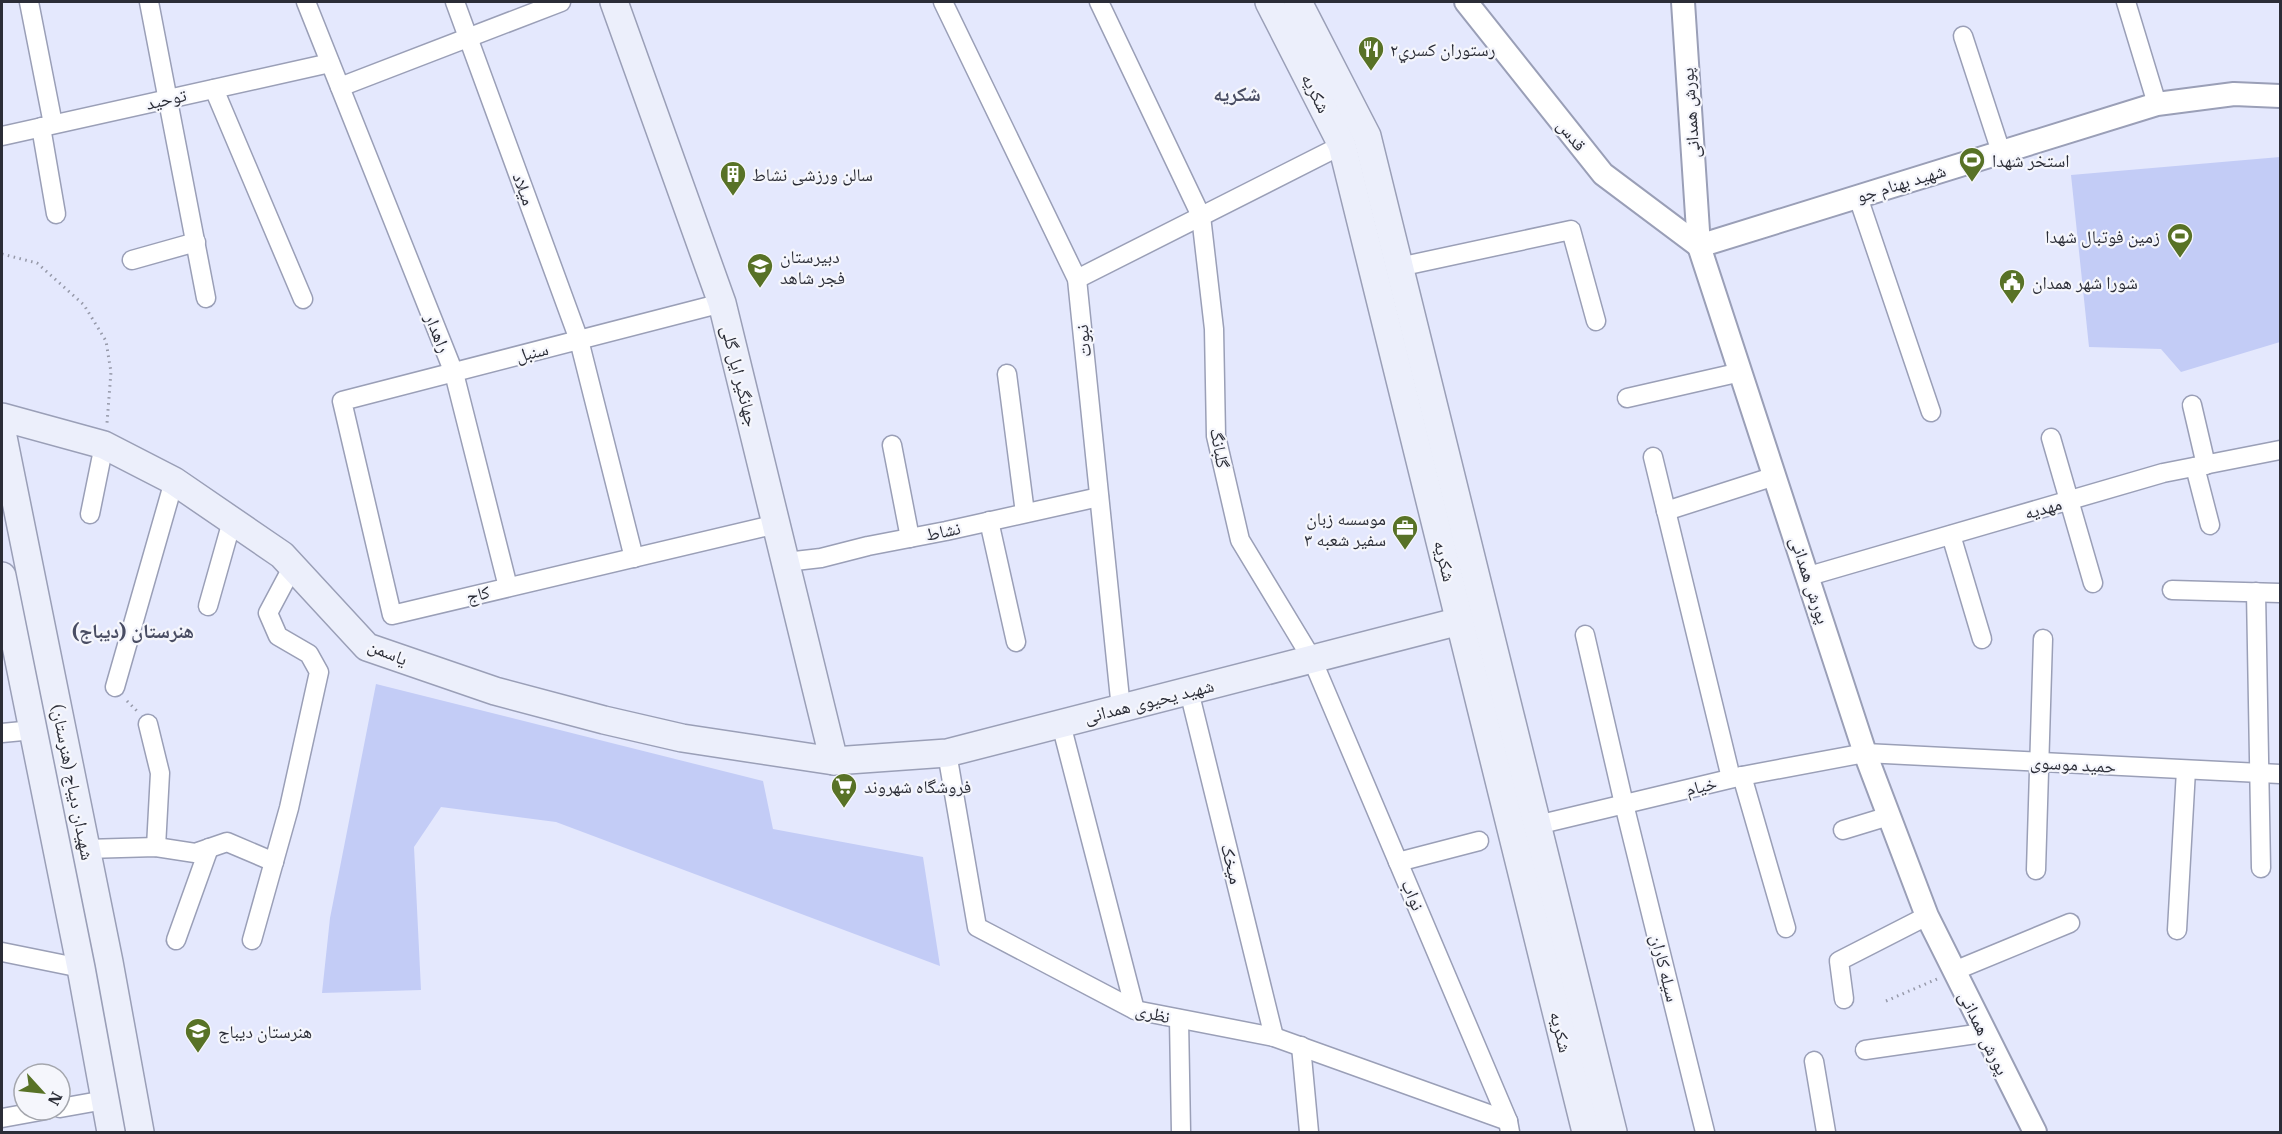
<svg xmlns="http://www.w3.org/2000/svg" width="2282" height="1134" font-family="'IBM Plex Serif','Noto Naskh Arabic',serif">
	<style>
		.green { fill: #c3ccf6 }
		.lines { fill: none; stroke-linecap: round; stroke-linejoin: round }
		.minor-casing { stroke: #9a9fb7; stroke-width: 21 }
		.tertiary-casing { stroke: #9a9fb7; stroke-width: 26 }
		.secondary-casing { stroke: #9a9fb7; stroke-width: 30 }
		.path { stroke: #9699a9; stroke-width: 3; stroke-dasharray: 1.5 4.5; stroke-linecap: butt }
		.minor { stroke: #fff; stroke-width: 18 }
		.tertiary { stroke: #fff; stroke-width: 22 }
		.secondary { stroke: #eceffb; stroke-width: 27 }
		.labels { text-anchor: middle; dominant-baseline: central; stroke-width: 4.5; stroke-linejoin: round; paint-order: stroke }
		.poi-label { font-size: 18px; fill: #2b2d37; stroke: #f5f6fc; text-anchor: start }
		.street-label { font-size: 18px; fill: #2b2d37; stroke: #f5f6fc }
		.neighbourhood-label { font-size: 20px; font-weight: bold; fill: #494d63; stroke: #f5f6fc }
	</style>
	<rect width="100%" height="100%" fill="#e4e8fd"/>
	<!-- green -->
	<g class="green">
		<polygon points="2280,157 2280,342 2181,372 2161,349 2089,347 2071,175"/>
		<polygon points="376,684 763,781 773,829 923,857 940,966 556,822 441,807 414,847 421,990 322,993 330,918"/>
	</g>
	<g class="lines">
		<!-- minor casing -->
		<g class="minor-casing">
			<g id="minor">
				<polyline points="29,2 53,124"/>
				<polyline points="149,2 206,298"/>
				<polyline points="306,2 454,373 508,587"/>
				<polyline points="455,2 579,340 634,558"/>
				<polyline points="943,2 1077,279 1121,709"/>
				<polyline points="1099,2 1201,216 1214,329 1216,436 1240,540 1312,659 1508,1121 1510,1132"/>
				<polyline points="2126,2 2157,104"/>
				<polyline points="1963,36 2001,152"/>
				<polyline points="340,87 561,2"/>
				<polyline points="214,89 303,299"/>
				<polyline points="41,127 56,214"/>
				<polyline points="2,136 330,63"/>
				<polyline points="1858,197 1931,412"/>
				<polyline points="132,260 196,242"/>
				<polyline points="1399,267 1571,230 1596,321"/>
				<polyline points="1077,279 1342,145"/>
				<polyline points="722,303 342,401 392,615 777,524"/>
				<polyline points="1007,374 1025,513"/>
				<polyline points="1627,398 1741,372"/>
				<polyline points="2192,405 2206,465"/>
				<polyline points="2051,438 2093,583"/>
				<polyline points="892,445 910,538"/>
				<polyline points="1653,457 1731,778"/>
				<polyline points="2195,467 2210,525"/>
				<polyline points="1666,511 1775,476"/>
				<polyline points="90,514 104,445"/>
				<polyline points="989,521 1016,642"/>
				<polyline points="1951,535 1982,639"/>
				<polyline points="786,562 821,558 868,546 946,531 1099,497"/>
				<polyline points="1809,576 2163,473 2280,450"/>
				<polyline points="2172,590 2280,593"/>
				<polyline points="2256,592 2261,868"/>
				<polyline points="208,606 232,521"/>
				<polyline points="1585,635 1624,804 1705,1132"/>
				<polyline points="115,687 174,481"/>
				<polyline points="1189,691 1274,1037"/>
				<polyline points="148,724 160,773 156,847"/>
				<polyline points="1061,724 1135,1010"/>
				<polyline points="2,733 33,730"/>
				<polyline points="947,753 977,927 1135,1010 1274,1037 1508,1121"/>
				<polyline points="1742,776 1786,928"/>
				<polyline points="1537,825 1742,776 1865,753 2280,774"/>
				<polyline points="1843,830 1889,816"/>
				<polyline points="86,849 156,847 195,853 227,842 274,862"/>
				<polyline points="1398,862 1479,841"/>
				<polyline points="2036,870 2043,639"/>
				<polyline points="2177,930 2186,770"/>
				<polyline points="176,940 209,848"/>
				<polyline points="252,940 289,808 319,672 309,654 278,636 268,613 293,566"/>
				<polyline points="2,952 81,968"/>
				<polyline points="1954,971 2070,923"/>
				<polyline points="1844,999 1839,961 1927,916"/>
				<polyline points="1179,1019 1181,1132"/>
				<polyline points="1301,1046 1309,1132"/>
				<polyline points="1865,1050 1983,1033"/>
				<polyline points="1814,1061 1826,1132"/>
				<polyline points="60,1108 105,1100"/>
				<polyline points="2,1118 46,1110"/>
			</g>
		</g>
		<!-- tertiary casing -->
		<g class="tertiary-casing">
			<g id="tertiary">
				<polyline points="1466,2 1603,174 1699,246"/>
				<polyline points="1683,2 1699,246 1865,753 1927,916 2035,1132"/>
				<polyline points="1699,246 2157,104 2234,94 2280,96"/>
			</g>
		</g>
		<!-- secondary casing -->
		<g class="secondary-casing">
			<g id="secondary">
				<polyline points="614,2 722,303 834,761"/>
				<polyline points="1269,2 1342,145 1586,1132"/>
				<polyline points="1298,2 1367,136 1613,1132"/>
				<polyline points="2,417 104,445 174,481 282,555 367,647 495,691 604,720 682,738 834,761 947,753 1460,621"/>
				<polyline points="2,432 109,962 140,1132"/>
				<polyline points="2,576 81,968 111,1132"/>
			</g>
		</g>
		<!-- path -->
		<g class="path">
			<polyline points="2,254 37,263 84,305 106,341 111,372 107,423"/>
			<polyline points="127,701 137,711"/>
			<polyline points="1886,1001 1937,979"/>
		</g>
		<!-- minor -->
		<use href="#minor" class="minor"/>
		<!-- tertiary -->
		<use href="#tertiary" class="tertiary"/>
		<!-- secondary -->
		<use href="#secondary" class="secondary"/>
	</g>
	<!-- icons -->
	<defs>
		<g id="restaurant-pin" transform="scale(1.35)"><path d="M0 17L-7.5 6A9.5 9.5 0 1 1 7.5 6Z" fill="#587226" stroke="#f5f6fc"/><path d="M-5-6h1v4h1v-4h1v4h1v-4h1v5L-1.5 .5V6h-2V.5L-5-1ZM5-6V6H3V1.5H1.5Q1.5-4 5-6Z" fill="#fff"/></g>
		<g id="stadium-pin" transform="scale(1.35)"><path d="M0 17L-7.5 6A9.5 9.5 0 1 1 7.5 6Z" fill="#587226" stroke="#f5f6fc"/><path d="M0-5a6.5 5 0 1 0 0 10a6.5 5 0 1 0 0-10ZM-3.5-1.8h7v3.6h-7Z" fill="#fff"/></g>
		<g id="building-pin" transform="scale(1.35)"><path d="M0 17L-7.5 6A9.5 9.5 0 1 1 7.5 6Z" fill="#587226" stroke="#f5f6fc"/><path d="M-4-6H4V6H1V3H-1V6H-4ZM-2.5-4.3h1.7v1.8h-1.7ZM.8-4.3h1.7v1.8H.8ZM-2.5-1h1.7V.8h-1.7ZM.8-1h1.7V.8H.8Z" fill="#fff"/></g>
		<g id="school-pin" transform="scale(1.35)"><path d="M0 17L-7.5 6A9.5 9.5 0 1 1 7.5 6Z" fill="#587226" stroke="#f5f6fc"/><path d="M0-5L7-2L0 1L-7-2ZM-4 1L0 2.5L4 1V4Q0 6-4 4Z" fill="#fff"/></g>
		<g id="civic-pin" transform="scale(1.35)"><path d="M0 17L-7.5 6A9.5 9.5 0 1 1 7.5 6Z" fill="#587226" stroke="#f5f6fc"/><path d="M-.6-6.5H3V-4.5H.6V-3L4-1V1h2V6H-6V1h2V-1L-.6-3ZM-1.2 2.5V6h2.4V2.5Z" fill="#fff"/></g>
		<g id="office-pin" transform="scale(1.35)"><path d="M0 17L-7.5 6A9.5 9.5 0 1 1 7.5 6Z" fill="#587226" stroke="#f5f6fc"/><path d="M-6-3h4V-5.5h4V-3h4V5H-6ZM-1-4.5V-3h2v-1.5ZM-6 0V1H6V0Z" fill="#fff"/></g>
		<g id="supermarket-pin" transform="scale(1.35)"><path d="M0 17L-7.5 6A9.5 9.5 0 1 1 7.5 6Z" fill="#587226" stroke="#f5f6fc"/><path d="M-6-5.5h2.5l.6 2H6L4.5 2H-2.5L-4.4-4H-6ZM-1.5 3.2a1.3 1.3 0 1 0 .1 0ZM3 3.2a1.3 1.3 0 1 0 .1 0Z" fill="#fff"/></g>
	</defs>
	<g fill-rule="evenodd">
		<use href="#restaurant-pin" x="1371" y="49"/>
		<use href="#stadium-pin" x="1972" y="160"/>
		<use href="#building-pin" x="733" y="174"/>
		<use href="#stadium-pin" x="2180" y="236"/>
		<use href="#school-pin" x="760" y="266"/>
		<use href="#civic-pin" x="2012" y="282"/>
		<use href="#office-pin" x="1405" y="528"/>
		<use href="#supermarket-pin" x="844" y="786"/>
		<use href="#school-pin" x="198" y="1031"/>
	</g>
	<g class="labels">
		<!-- poi labels -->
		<g class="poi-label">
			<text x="1390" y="49">رستوران کسري٢</text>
			<text x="1992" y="160">استخر شهدا</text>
			<text x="752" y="174">سالن ورزشی نشاط</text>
			<text x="2160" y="236" text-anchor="end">زمین فوتبال شهدا</text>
			<text x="780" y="256">دبیرستان<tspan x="780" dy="21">فجر شاهد</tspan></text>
			<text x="2032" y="282">شورا شهر همدان</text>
			<text x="1386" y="518" text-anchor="end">موسسه زبان<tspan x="1386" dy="21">سفیر شعبه ۳</tspan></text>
			<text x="864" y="786">فروشگاه شهروند</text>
			<text x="218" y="1031">هنرستان دیباج</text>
		</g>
		<!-- street labels -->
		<g class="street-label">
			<text transform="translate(1316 93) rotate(63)">شکریه</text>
			<text transform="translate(166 99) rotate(-13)">توحید</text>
			<text transform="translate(1690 113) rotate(-94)">پورش همدانی</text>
			<text transform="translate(1572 135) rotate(52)">قدس</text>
			<text transform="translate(1901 183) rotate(-17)">شهید بهنام جو</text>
			<text transform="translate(524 189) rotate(70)">میلاد</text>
			<text transform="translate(438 333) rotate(68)">راهدار</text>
			<text transform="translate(1083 341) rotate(-96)">نبوت</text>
			<text transform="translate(532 352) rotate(-14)">سنبل</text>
			<text transform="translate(740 376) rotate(76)">جهانگیر ایل گلی</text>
			<text transform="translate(1220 448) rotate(80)">گلبانگ</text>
			<text transform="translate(2043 508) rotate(-16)">مهدیه</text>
			<text transform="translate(943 531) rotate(-12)">نشاط</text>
			<text transform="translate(1445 561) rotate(76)">شکریه</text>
			<text transform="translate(1810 580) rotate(72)">پورش همدانی</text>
			<text transform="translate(478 594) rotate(-13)">کاج</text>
			<text transform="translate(388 652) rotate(23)">یاسمن</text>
			<text transform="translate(1149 701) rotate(-14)">شهید یحیوی همدانی</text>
			<text transform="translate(2073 764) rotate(3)">حمید موسوی</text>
			<text transform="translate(73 782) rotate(79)">شهیدان دیباج (هنرستان)</text>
			<text transform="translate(1701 786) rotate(-14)">خیام</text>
			<text transform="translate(1232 864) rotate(76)">میخک</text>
			<text transform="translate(1413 895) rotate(67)">نواب</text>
			<text transform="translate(1665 968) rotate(76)">سیله کاران</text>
			<text transform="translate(1153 1013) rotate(14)">نظری</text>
			<text transform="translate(1561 1032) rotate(76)">شکریه</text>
			<text transform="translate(1984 1033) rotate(64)">پورش همدانی</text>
		</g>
		<!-- neighbourhood labels -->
		<g class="neighbourhood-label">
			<text x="1237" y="93">شکریه</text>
			<text x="133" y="630">(هنرستان (دیباج</text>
		</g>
	</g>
	<!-- border -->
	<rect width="2282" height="1134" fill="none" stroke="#2b2d37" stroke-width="6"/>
	<!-- north arrow -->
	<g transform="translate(42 1092) rotate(117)"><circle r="28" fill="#f5f6fc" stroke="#a4a6ad" stroke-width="1.5"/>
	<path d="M0-4.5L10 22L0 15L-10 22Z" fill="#587226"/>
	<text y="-9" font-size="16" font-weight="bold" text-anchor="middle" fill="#2b2d37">N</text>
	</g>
</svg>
